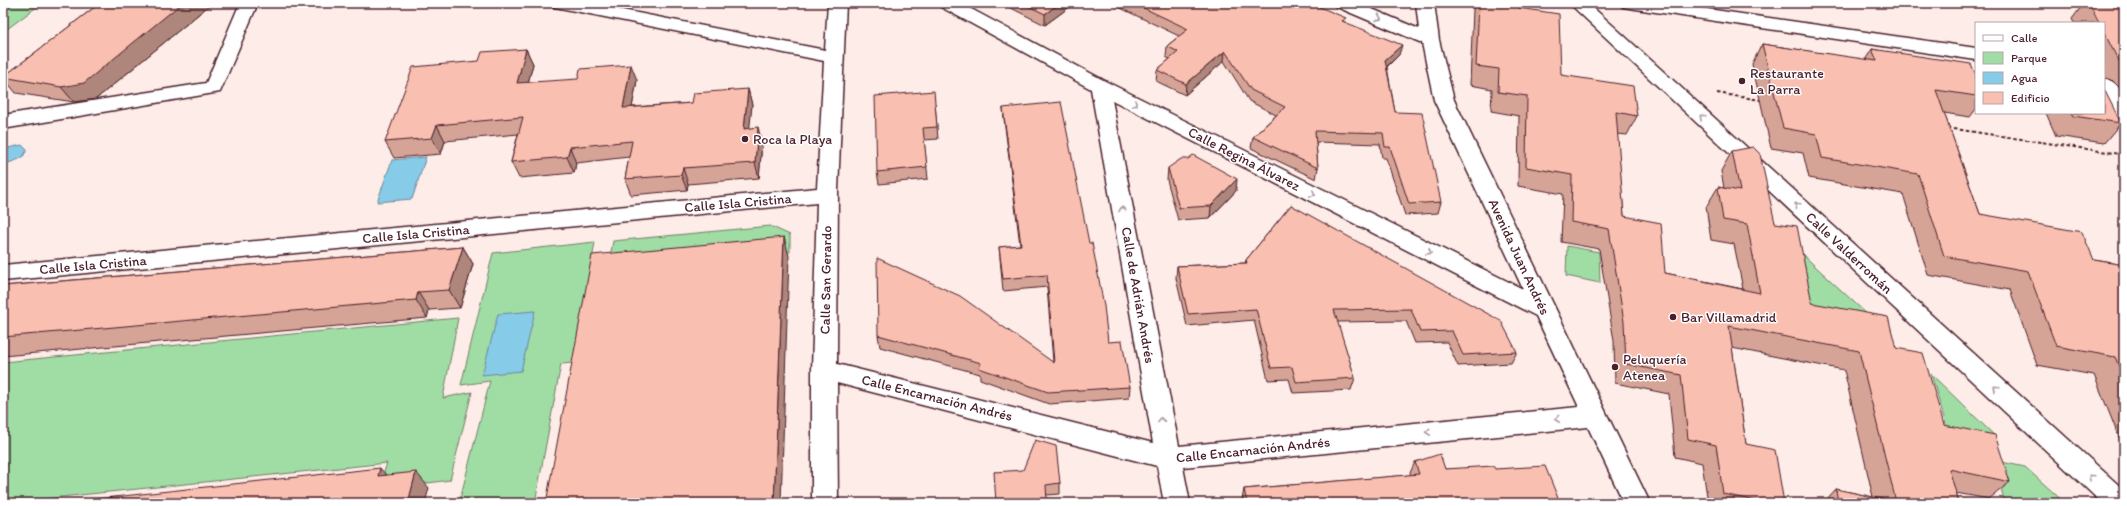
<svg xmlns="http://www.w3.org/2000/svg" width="2127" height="506" font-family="Itim,sans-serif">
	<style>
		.green { fill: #9fdda5; stroke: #747e68 }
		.water { fill: #86cbe7; stroke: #6e869c }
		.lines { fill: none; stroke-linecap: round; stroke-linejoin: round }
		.minor-casing { stroke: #4a1f2b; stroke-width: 3 }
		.path { stroke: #4a1f2b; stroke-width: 2; stroke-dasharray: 3.5 2.5; stroke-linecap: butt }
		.minor { fill: #fff; fill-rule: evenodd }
		.wall { fill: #d6a497; stroke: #4a1f2b }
		.shaded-wall { fill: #ae867b; stroke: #4a1f2b }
		.building { fill: #f9bfb0; stroke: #4a1f2b }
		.oneway { stroke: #ae9aa0 }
		.poi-dot { fill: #4a1f2b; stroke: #fff; stroke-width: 1.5 }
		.labels { text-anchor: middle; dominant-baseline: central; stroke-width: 3; stroke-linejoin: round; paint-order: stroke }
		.poi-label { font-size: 14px; fill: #4a1f2b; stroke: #fff; text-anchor: start }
		.street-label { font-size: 14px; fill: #4a1f2b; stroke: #fff }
	</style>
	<rect width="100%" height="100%" fill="#fdece7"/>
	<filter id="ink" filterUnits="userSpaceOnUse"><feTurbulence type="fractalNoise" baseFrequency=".025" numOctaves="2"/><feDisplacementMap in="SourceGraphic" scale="8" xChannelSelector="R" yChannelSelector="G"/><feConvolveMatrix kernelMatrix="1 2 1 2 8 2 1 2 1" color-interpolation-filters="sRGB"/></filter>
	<g filter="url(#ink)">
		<!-- green -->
		<g class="green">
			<polygon points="3,3 42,3 3,32"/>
			<polygon points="770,226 790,235 790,252 608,269 613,241"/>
			<polygon points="1788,241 1869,316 1800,303"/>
			<polygon points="595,242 575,363 561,364 535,503 459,503 490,381 461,385 493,253"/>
			<polygon points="1567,246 1599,252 1600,283 1566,276"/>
			<polygon points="458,318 443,398 472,392 450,480 399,487 382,478 387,463 3,503 3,362"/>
			<polygon points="1931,374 1997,438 1947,428"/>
			<polygon points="1992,460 2025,467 2065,503 2005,503"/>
		</g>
		<!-- water -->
		<g class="water">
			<polygon points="22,145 27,150 22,158 3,165 3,149"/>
			<polygon points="426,157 412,199 377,202 392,160"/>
			<polygon points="535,311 521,371 482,375 498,314"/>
		</g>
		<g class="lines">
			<!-- minor casing -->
			<g class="minor-casing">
				<g id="minor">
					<polygon points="240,3 258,3 220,92 3,129 3,115 206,83"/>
					<path d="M551,3H587L825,50L828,3H846L838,190L837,364L1153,443L1091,89L941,7L938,3H960L1107,82L1523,289L1434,100L1422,43L1337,7L1334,3H1358L1419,29L1416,3H1434L1439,40L1454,100L1650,503H1624L1588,427L1183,467L1190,503H1164L1157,466L837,383L838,503H812V370L817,203L3,281V265L817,188L824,61L560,8L554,7ZM1112,100L1536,316L1579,407L1179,446Z"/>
					<polygon points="1569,3 1588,3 2124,490 2124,503 2102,503"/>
					<polygon points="1620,3 1666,3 1976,48 1976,60 1629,8 1623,7"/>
					<path d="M2104,78C2126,84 2124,103 2124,122L2117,120L2104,94Z"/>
				</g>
			</g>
			<!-- path -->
			<g class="path">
				<polyline points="1717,93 1760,100"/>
				<polyline points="1948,128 2120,154"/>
			</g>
			<!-- minor -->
			<use href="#minor" class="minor"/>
		</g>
		<!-- wall -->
		<g class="wall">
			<polygon points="100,3 212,3 96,99 74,102 16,93 3,77"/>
			<polygon points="1001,3 1075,3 1045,25"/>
			<polygon points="1110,3 1310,3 1345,22 1399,55 1387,67 1395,112 1441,202 1438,213 1405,215 1386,158 1382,158 1380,144 1316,142 1318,168 1316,179 1251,148 1253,137 1276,115 1249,101 1224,61 1185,95 1156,81 1157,70 1170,59 1166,57 1167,46 1179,36"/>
			<polygon points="1475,3 1519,3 1519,8 1561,75 1637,116 1627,135 1617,134 1624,216 1665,273 1743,289 1734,244 1711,240 1706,207 1718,187 1724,188 1721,171 1732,151 1775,223 1812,303 1896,348 1944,425 2010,482 1989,499 1956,493 1959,503 1823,503 1836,489 1873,497 1844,370 1732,348 1746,444 1784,503 1708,503 1702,463 1675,457 1669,394 1615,383 1614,341 1599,249 1561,242 1563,194 1518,186 1519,116 1491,111 1492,89 1470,85 1473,9"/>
			<polygon points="2084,3 2111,3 2124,5 2124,97 2121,89 2112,80 2106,78 2104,80 2104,23 2074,23 2072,19"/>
			<polygon points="1762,44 1865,60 1872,49 1976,75 1976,109 1970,117 1944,113 1980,214 2094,260 2124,265 2124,447 2123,447 2094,375 2037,365 2010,290 1928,275 1903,194 1809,178 1803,153 1771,148 1752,64"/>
			<polygon points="526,49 533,64 528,83 637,80 632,107 692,103 748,89 752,105 749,128 762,143 759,178 688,184 687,190 631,195 625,179 629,157 576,163 574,173 519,178 511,162 518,134 445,141 441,154 394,158 385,142 479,61"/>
			<polygon points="935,103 938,139 924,140 928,179 879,184 877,172"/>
			<polygon points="1003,108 1108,342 1130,387 1129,398 1049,404 980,379 980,374 880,347 878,335 1053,362 1047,287 1003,291 999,247 1020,245 1004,119"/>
			<polygon points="2046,113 2104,113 2121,123 2104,143 2056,136"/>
			<polygon points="1168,168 1236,191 1210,218 1178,220 1167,180"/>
			<polygon points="1291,205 1517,352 1511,363 1458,366 1447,342 1415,343 1406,321 1337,322 1355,378 1351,390 1293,393 1289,379 1268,380 1254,320 1187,326 1176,278 1177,266 1245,263 1246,260"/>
			<polygon points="463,247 473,264 460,308 429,310 427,318 3,356 3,286"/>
			<polygon points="1415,462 1445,469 1495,469 1560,503 1242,503 1242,500 1244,489 1411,475 1410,473"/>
			<polygon points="994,472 1060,483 1060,494 1047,495"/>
		</g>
		<!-- shaded-wall -->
		<g class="shaded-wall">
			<polygon points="182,3 212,3 96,99 74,102 61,87"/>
			<polygon points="1060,3 1075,3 1045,25 1045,14"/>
			<polygon points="1402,45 1399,55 1382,71 1385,60"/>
			<polygon points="526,49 533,64 524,99 517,83"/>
			<polygon points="1225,51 1224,61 1185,95 1186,84"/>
			<polygon points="631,65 637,80 629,124 623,108"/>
			<polygon points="748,89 752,105 748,144 744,129"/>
			<polygon points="437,125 445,141 441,154 432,138"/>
			<polygon points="758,127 762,143 759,178 755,163"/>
			<polygon points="570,147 576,163 574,173 567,157"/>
			<polygon points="683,168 688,184 687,190 681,175"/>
			<polygon points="1237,179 1236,191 1210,218 1211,206"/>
			<polygon points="784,237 789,256 781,503 774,503"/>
			<polygon points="463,247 473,264 460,308 449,290"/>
			<polygon points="418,292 429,310 427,318 416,300"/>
			<polygon points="380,468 394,484 378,476"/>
			<polygon points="416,472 429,488 425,503 408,503"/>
		</g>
		<!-- building -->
		<g class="building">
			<polygon points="100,3 182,3 84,83 61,87 3,77"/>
			<polygon points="1022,3 1060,3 1045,14"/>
			<polygon points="1133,3 1310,3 1346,18 1342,21 1402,45 1385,60 1395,112 1422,113 1441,202 1409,204 1390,147 1385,147 1383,133 1315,131 1318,168 1253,137 1285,107 1251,90 1225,51 1186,84 1157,70 1178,52 1167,46 1188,29"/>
			<polygon points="1479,3 1519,3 1519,8 1559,14 1561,75 1633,86 1637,116 1616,112 1624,216 1661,223 1665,273 1760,293 1747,224 1723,220 1718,187 1740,191 1732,151 1753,147 1760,154 1775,223 1797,226 1812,303 1888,317 1896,348 1923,353 1944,425 1995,435 2010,482 1949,469 1959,503 1838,503 1836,489 1896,502 1859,351 1729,326 1746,444 1775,450 1784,503 1766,503 1723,494 1716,445 1688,439 1681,375 1626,364 1624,322 1609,229 1571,222 1572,175 1526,167 1527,96 1498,92 1499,69 1476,66"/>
			<polygon points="2089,3 2111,3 2124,5 2124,59 2120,57 2119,62 2104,32 2104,23 2099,23"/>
			<polygon points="1762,44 1877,61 1872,49 1971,64 1976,75 1976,96 1936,90 1980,214 2082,232 2094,260 2124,265 2124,378 2115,357 2056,346 2028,271 1944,256 1918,174 1822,158 1816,134 1783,128"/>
			<polygon points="526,49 517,83 578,79 580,69 631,65 623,108 692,103 694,93 748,89 744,129 758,127 755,163 683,168 681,175 625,179 632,141 570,147 567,157 511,162 523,117 437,125 432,138 385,142 413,67 479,61 482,52"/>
			<polygon points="2104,89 2121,123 2073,116 2071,113 2104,113"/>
			<polygon points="934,91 937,127 923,128 927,167 877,172 875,96"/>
			<polygon points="1061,102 1089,243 1092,243 1104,306 1108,342 1122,341 1130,387 1048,392 979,368 981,363 878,335 877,258 960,296 1054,363 1047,275 1003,279 999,247 1021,245 1003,108"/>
			<polygon points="1193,155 1237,179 1211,206 1179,208 1168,168 1181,159 1188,159"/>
			<polygon points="1291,205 1501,321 1517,352 1463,355 1452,331 1420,332 1411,309 1334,310 1355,378 1296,382 1292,367 1271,368 1256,309 1188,314 1177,266 1247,263 1246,260"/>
			<polygon points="784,237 774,503 546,503 592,255"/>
			<polygon points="463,247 449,290 418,292 416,300 3,337 3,286"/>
			<polygon points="1035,440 1056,446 1060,483 1046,485 1047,503 996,503 994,472 1023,470"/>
			<polygon points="1440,454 1445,469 1493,466 1495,469 1545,466 1560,503 1247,503 1244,489 1419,474 1415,462"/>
			<polygon points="380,468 378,476 416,472 408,503 59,503"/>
		</g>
		<!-- one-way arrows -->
		<defs><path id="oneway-chevron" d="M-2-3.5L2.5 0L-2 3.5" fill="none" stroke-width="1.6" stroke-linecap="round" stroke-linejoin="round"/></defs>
		<g class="oneway">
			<use href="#oneway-chevron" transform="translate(1379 18) rotate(23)"/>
			<use href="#oneway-chevron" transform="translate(1135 104) rotate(27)"/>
			<use href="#oneway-chevron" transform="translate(1702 117) rotate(-137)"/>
			<use href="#oneway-chevron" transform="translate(1313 194) rotate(27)"/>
			<use href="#oneway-chevron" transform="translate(1797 205) rotate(-137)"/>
			<use href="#oneway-chevron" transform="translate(1122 209) rotate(-100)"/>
			<use href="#oneway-chevron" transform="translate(1429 252) rotate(27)"/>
			<use href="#oneway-chevron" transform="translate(1996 388) rotate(-137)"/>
			<use href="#oneway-chevron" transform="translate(1557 419) rotate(174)"/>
			<use href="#oneway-chevron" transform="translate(1161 420) rotate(-100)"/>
			<use href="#oneway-chevron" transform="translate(1428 432) rotate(174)"/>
			<use href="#oneway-chevron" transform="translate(2091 477) rotate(-137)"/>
		</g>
	</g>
	<!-- markers -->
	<g class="poi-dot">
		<circle cx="1742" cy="81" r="4"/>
		<circle cx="745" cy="139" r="4"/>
		<circle cx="1673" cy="317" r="4"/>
		<circle cx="1615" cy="367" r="4"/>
	</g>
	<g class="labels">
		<!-- poi labels -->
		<g class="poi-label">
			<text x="1750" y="73">Restaurante<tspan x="1750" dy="16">La Parra</tspan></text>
			<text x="753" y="139">Roca la Playa</text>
			<text x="1681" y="317">Bar Villamadrid</text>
			<text x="1623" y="359">Peluquería<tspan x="1623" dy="16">Atenea</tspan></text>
		</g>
		<!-- street labels -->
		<g class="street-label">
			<text transform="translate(1244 159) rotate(27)">Calle Regina Álvarez</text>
			<text transform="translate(738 203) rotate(-5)">Calle Isla Cristina</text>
			<text transform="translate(416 234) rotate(-5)">Calle Isla Cristina</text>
			<text transform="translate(1849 253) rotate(43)">Calle Valderromán</text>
			<text transform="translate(1519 257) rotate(65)">Avenida Juan Andrés</text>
			<text transform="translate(93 265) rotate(-5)">Calle Isla Cristina</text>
			<text transform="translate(826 280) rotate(-89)">Calle San Gerardo</text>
			<text transform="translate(1138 295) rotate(80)">Calle de Adrián Andrés</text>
			<text transform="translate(937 398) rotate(14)">Calle Encarnación Andrés</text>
			<text transform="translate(1253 450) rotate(-6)">Calle Encarnación Andrés</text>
		</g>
	</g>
	<!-- margin -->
	<rect width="2127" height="506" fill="none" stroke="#fff" stroke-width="16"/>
	<rect x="8" y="8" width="2111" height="490" fill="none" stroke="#4a1f2b" stroke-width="1.5" filter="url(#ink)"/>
	<!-- legend -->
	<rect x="1975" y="22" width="130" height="92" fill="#ffffff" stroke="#b7a5aa"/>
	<rect x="1983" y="35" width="20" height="6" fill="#ffffff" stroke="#b7a5aa"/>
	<text x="2011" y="42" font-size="12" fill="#4a1f2b">Calle</text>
	<rect x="1983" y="52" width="20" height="12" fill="#9fdda5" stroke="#b7a5aa"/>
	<text x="2011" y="62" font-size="12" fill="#4a1f2b">Parque</text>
	<rect x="1983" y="72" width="20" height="12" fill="#86cbe7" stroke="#b7a5aa"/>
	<text x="2011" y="82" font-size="12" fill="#4a1f2b">Agua</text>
	<rect x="1983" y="92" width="20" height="12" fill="#f9bfb0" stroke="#b7a5aa"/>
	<text x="2011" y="102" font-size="12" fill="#4a1f2b">Edificio</text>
</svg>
